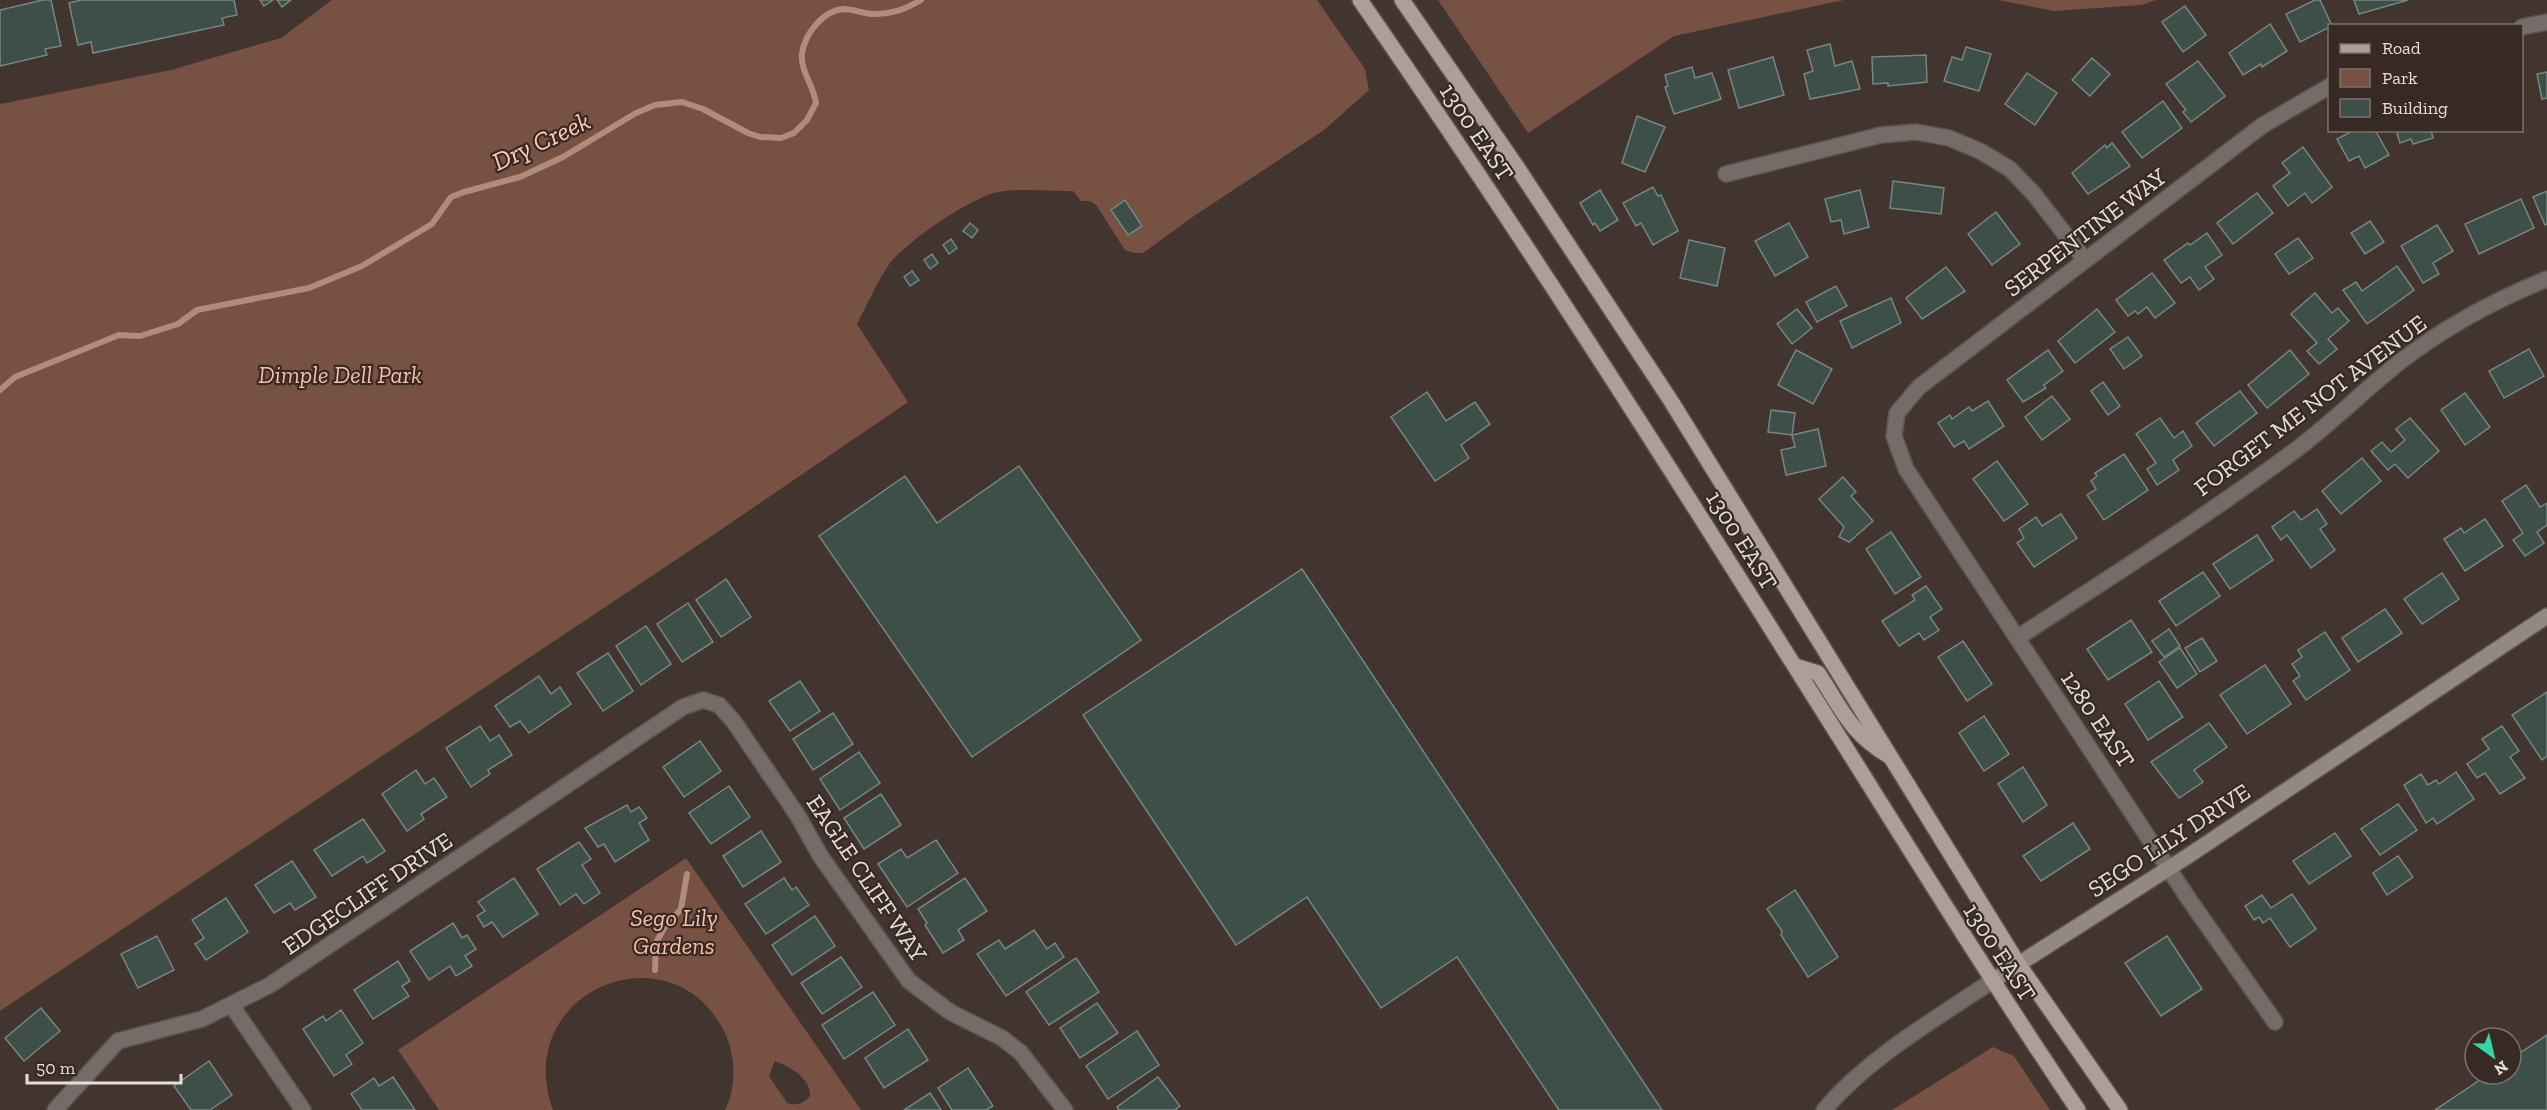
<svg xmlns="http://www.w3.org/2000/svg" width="2547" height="1110" font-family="'Zilla Slab',serif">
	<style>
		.green { fill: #775142; fill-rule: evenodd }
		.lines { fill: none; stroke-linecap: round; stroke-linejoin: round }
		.stream { stroke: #b08c7d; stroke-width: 6 }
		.building { fill: #3e4e48; stroke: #768680; stroke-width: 1.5 }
		.minor-casing { stroke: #60524d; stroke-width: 18 }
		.tertiary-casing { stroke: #60524d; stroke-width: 18 }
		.secondary-casing { stroke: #60524d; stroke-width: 18 }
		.primary-casing { stroke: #60524d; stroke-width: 18 }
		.minor { stroke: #736c69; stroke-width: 15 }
		.tertiary { stroke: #736c69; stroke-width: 15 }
		.secondary { stroke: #938884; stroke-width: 15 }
		.primary { stroke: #ad9e99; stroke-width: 15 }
		.labels { text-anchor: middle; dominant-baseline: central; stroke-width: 4.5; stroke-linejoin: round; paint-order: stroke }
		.street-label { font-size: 24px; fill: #e6ddd9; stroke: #372a24 }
		.park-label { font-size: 24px; font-style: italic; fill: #fabca3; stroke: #372a24 }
		.water-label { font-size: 26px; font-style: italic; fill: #fccdba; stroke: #372a24 }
	</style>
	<rect width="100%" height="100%" fill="#42342e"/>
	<!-- green -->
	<g class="green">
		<path d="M332,0H1317L1365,69L1369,90L1324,130L1194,216L1143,253H1134L1125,250L1096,205L1090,201H1081L1073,191C1049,191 1022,188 998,192C973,196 901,245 888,266C876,284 867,305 857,324L908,402L722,529L0,1011V104L171,70L281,38Z"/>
		<polygon points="1438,0 1844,0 1674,36 1528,133"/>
		<polygon points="1998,0 2156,0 2142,5 2054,11"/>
		<path d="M686,858L861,1110H725C737,1085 736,1056 724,1031C670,925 510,992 553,1110H439L398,1050ZM775,1061C790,1067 811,1078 810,1096C804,1104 796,1106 787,1103L769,1076Z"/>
		<polygon points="1993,1047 2014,1056 2050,1110 1892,1110"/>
	</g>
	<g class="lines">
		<!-- stream -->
		<g class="stream">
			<path d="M0,390L15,377L119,335L140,336L178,324L197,310L309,288L362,266L432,224L451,197L464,192L520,177L563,157L636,113L655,105L682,102L703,109L748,133L760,137L781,138L794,133L807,120L816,103C814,86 800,71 802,53C805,34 823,10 844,9C855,9 866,15 877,14C892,14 908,8 921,0"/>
			<polyline points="655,970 656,943 664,928 681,909 687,874"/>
		</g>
	</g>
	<!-- building -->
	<g class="building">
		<polygon points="43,0 51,0 61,46 45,49 47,55 0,66 0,10"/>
		<polygon points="81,0 234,0 237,15 222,18 224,25 93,53 91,42 78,45 69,3"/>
		<polygon points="260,0 273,0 264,6"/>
		<polygon points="277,0 291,0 282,7"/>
		<polygon points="2315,0 2320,0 2332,26 2300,42 2286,14"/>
		<polygon points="2354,0 2408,0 2359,14"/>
		<polygon points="2185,6 2206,35 2183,52 2162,22"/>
		<polygon points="2270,24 2287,51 2262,67 2261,64 2243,75 2229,53"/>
		<polygon points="1830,44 1835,66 1852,61 1860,89 1810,99 1804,74 1813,71 1807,50"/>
		<polygon points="1966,47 1991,54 1979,91 1944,81 1952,57 1962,60"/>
		<polygon points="1926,55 1927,82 1888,86 1888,83 1873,84 1872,57"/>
		<polygon points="1773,57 1784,95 1739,108 1728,70"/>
		<polygon points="2092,58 2110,74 2090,96 2072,80"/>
		<polygon points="2198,61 2225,96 2191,122 2183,112 2186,110 2166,84"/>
		<polygon points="1692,67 1695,78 1712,73 1721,99 1674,114 1665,87 1668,86 1665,75"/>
		<polygon points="2547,72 2547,98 2542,99 2537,74"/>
		<polygon points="2027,73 2057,93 2035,125 2005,104"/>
		<polygon points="2163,101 2182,128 2142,158 2122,132"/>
		<polygon points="1637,116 1665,127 1645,172 1622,163"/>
		<polygon points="2354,130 2375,130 2389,155 2365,168 2359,156 2349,161 2337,139"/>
		<polygon points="2396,130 2431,130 2433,138 2413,144 2411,139 2400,143"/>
		<polygon points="2112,143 2130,166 2088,194 2072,173 2105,145 2107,148"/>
		<polygon points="2303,147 2332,187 2312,203 2305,193 2288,206 2273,186 2290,173 2282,163"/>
		<polygon points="1893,181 1944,188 1941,214 1890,208"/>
		<polygon points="1653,187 1658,196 1661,195 1678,231 1653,245 1641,223 1636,226 1623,203"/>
		<polygon points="1600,190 1618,220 1600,231 1595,223 1593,225 1580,203"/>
		<polygon points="1860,190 1869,227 1844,234 1841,220 1831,222 1825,199"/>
		<polygon points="2547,191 2547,224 2545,225 2533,197"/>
		<polygon points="2257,193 2273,213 2233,244 2217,223"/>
		<polygon points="2521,199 2534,228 2479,254 2465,224"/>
		<polygon points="1125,200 1142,226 1128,235 1111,210"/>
		<polygon points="1996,212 2020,244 1992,265 1968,234"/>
		<polygon points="2370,221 2384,242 2365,254 2351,233"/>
		<polygon points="970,223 978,230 972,238 963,231"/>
		<polygon points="1789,223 1808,257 1775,276 1755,241"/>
		<polygon points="2437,225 2453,251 2433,263 2439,274 2423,283 2401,246"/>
		<polygon points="2207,233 2222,255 2205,267 2214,279 2199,290 2190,277 2181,283 2164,260 2188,243 2190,245"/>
		<polygon points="2298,238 2313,258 2289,274 2275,254"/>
		<polygon points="951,239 957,248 949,254 943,245"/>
		<polygon points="1689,240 1725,248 1717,286 1680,278"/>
		<polygon points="932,254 938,263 930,269 924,260"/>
		<polygon points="2397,266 2414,290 2367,324 2343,290 2356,282 2362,291"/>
		<polygon points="1946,267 1965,291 1922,319 1906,298"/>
		<polygon points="912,271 919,280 910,286 904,277"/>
		<polygon points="2152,273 2175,303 2155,318 2147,307 2138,314 2135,311 2128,316 2116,300"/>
		<polygon points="1836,286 1847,306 1817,322 1806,302"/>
		<polygon points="2315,293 2332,313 2338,308 2349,321 2328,339 2337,349 2319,364 2307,351 2317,343 2291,314"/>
		<polygon points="1891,298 1901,323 1852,348 1840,321"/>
		<polygon points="1797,309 1812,328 1792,344 1777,324"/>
		<polygon points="2097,309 2115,332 2075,363 2058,341"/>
		<polygon points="2128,337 2142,356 2124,369 2110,349"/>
		<polygon points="2529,349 2544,376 2504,398 2489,371"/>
		<polygon points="1796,350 1832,369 1813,404 1778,385"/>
		<polygon points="2048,350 2063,371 2044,385 2046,388 2023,402 2007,380"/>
		<polygon points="2290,350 2309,374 2267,408 2248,385"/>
		<polygon points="2103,382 2120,406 2108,415 2091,391"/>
		<polygon points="2240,391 2257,413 2214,446 2196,423"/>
		<polygon points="1427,392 1446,421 1475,402 1490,424 1461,445 1469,458 1435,481 1391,417"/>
		<polygon points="2465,393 2490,427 2465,445 2441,410"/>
		<polygon points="2052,396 2070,419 2042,440 2025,417"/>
		<polygon points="1988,401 2004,426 1969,449 1964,441 1954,447 1938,423 1950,415 1952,419 1969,407 1972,411"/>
		<polygon points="1771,410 1795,413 1792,435 1768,432"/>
		<polygon points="2160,418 2174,438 2183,431 2192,446 2173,460 2179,470 2157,485 2147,469 2156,463 2136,434"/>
		<polygon points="2410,418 2439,451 2408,478 2395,464 2388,470 2371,451 2382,442 2391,452 2405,440 2396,429"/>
		<polygon points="1818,429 1826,466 1786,475 1781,450 1795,447 1792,435"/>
		<polygon points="2124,454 2148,490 2104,520 2087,495 2096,489 2091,481 2097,476 2095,473"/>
		<polygon points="2362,458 2381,481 2341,514 2322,491"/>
		<polygon points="1997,461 2028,504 2004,521 1973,479"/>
		<polygon points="1019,466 1141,640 972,757 819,536 905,476 937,523"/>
		<polygon points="1843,477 1856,492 1851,496 1873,521 1849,542 1839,537 1844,527 1819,499"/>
		<polygon points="2526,485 2540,507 2547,503 2547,525 2537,532 2544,543 2525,556 2513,540 2523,533 2502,501"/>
		<polygon points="2317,509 2327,524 2320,529 2335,550 2311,568 2287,535 2281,540 2272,527 2294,511 2301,520"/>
		<polygon points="2061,514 2077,538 2034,567 2017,543 2024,538 2019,529 2036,517 2042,526"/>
		<polygon points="2485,519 2503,546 2465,571 2444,539 2461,528 2464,533"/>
		<polygon points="1891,532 1921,577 1895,594 1866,549"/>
		<polygon points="2257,535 2273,560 2230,589 2213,564"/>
		<polygon points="1302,569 1662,1110 1559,1110 1457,957 1381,1008 1307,897 1236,945 1083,715"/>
		<polygon points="2203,572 2220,596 2176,626 2159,601"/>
		<polygon points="2442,573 2459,599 2422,624 2404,599"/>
		<polygon points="726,579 751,617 721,637 696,600"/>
		<polygon points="1926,586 1942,609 1930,617 1939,630 1924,640 1919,633 1899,646 1882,621 1915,600 1912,595"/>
		<polygon points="688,603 713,642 682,662 657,624"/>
		<polygon points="2385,609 2402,633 2358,662 2342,638"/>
		<polygon points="2131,620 2152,652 2108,680 2087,649"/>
		<polygon points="646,626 671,664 641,685 616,646"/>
		<polygon points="2169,629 2180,646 2164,657 2152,641"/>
		<polygon points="2325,632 2350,670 2306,700 2293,681 2300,676 2292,664 2302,657 2298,650"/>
		<polygon points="2202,638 2217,661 2200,672 2185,648"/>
		<polygon points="1963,641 1992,684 1967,701 1938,657"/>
		<polygon points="2180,648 2197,674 2177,688 2159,662"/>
		<polygon points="608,653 633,691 603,711 577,673"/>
		<polygon points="2265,665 2291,704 2247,734 2220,695"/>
		<polygon points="539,676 551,694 560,687 571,704 529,733 520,721 510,727 495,706"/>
		<polygon points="800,681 820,711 790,731 769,701"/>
		<polygon points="2159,681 2183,717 2148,740 2125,704"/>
		<polygon points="2547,692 2547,756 2542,760 2512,715"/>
		<polygon points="833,713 853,744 813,770 793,739"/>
		<polygon points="1984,716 2009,754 1984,771 1959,733"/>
		<polygon points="2209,723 2227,747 2194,770 2203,782 2179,798 2151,762"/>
		<polygon points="480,726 490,741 499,735 512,755 488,770 490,774 471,787 446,748"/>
		<polygon points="2502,726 2519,751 2510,757 2525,778 2500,794 2485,773 2477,778 2467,764 2489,749 2482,739"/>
		<polygon points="700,741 721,771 684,797 663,767"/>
		<polygon points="859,752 880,783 840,810 820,779"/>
		<polygon points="2023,767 2047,805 2023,822 1998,784"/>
		<polygon points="416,770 425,784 434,778 447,797 421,814 424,819 407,831 382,794"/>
		<polygon points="2456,772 2474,799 2437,824 2433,818 2426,823 2404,785 2421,774 2428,785 2436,780 2439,784"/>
		<polygon points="729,786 750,817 711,844 689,813"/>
		<polygon points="881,794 901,825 864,849 844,818"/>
		<polygon points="2398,804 2417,830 2380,855 2361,829"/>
		<polygon points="627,805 631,812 639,807 647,818 639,823 649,840 615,862 604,844 598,847 585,828"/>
		<polygon points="363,819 385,851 367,863 363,856 332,876 314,850"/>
		<polygon points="2073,823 2090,849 2041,881 2023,856"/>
		<polygon points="761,831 781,862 743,887 723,856"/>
		<polygon points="2335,833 2351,856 2309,884 2293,861"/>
		<polygon points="936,840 958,873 907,907 878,864 901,849 907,858"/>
		<polygon points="579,842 591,859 582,865 600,893 584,904 576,894 560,905 537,869"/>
		<polygon points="2398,856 2413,877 2387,895 2373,873"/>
		<polygon points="292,861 316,897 295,910 290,903 274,913 255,885"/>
		<polygon points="514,878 538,914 503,937 492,922 484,927 477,916 485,911 478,902"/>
		<polygon points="784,878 792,890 796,887 809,905 766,934 745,904"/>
		<polygon points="965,878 987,911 958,930 964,940 943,953 925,925 927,923 918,909"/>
		<polygon points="1795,890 1838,957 1808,977 1781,935 1782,931 1767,909"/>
		<polygon points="2292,894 2316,929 2290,947 2270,918 2263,923 2259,917 2254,920 2245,906 2262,895 2271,908"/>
		<polygon points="226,898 248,932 206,960 195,944 204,938 192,920"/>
		<polygon points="815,916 835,946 792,975 772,945"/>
		<polygon points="453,923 462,938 467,935 476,949 465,956 472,966 456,976 450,966 429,980 410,951"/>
		<polygon points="1034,930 1047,949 1055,943 1064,957 1006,996 977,954 999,940 1005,949"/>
		<polygon points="157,936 174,970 138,988 121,954"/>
		<polygon points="2167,936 2202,989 2161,1016 2125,963"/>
		<polygon points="841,957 862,987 822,1014 801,983"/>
		<polygon points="1076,958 1099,992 1049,1025 1026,992"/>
		<polygon points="398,961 410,981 402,986 409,996 373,1019 354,990"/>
		<polygon points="873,992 895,1025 844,1059 822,1025"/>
		<polygon points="1097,1003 1118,1033 1080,1058 1060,1028"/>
		<polygon points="41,1008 60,1031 24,1061 5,1038"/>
		<polygon points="341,1010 363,1043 346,1055 352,1064 334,1076 303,1029 323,1016 326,1021"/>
		<polygon points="908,1029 928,1060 884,1088 865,1058"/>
		<polygon points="1137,1031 1159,1065 1108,1099 1086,1066"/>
		<polygon points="2547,1035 2547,1110 2435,1110 2489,1074 2511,1074 2511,1059"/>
		<polygon points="209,1061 232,1095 210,1110 191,1110 174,1086"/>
		<polygon points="968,1068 993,1106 986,1110 952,1110 938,1088"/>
		<polygon points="393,1077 415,1110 362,1110 351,1094 374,1078 379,1086"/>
		<polygon points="1158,1077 1180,1106 1175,1110 1119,1110 1117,1107"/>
		<polygon points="930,1093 941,1110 904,1110"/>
	</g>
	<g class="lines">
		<!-- minor casing -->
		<g class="minor-casing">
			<g id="minor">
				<polyline points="2522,27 2547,22"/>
				<polyline points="1726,174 1881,135 1916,132 1949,138 1980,151 2010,169 2034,194 2085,260"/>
				<path d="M2017,638C2110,577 2204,518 2293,452C2331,424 2364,390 2401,361C2445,327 2495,300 2547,279"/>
				<polyline points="232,1006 303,1110"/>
				<polyline points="2275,1022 2188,898 1906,469 1894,436 1897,413 1919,387 2263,125 2330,86"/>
				<polyline points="55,1110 118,1041 202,1019 270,985 683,707 703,700 719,705 734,722 798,816 821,857 909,981 950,1012 1002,1038 1021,1053 1065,1110"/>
			</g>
		</g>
		<!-- tertiary casing -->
		<g class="tertiary-casing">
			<path id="tertiary" d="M1824,1110C1869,1057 1934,1020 1992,981"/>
		</g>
		<!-- secondary casing -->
		<g class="secondary-casing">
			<polyline id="secondary" points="1992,981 2188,856 2547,616"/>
		</g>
		<!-- primary casing -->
		<g class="primary-casing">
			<g id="primary">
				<path d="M1360,0C1510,217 1652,439 1792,662C1887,812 1979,963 2078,1110"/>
				<polyline points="1402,0 1517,167 1671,401 2019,965 2120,1110"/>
				<path d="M1795,666L1818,673C1842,709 1849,732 1889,756"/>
			</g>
		</g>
		<!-- minor -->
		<use href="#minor" class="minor"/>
		<!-- tertiary -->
		<use href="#tertiary" class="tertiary"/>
		<!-- secondary -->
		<use href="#secondary" class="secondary"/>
		<!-- primary -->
		<use href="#primary" class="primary"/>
	</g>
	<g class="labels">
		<!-- street labels -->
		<g class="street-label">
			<text transform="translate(1477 132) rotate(56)">1300 EAST</text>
			<text transform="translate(2085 232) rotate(-37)">SERPENTINE WAY</text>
			<text transform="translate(2310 405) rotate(-37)">FORGET ME NOT AVENUE</text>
			<text transform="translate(1742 540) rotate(58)">1300 EAST</text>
			<text transform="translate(2098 719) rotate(56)">1280 EAST</text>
			<text transform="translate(2169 840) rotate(-33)">SEGO LILY DRIVE</text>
			<text transform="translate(867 878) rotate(56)">EAGLE CLIFF WAY</text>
			<text transform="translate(367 893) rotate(-34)">EDGECLIFF DRIVE</text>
			<text transform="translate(2000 952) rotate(57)">1300 EAST</text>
		</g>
		<!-- park labels -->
		<g class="park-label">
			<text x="340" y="374">Dimple Dell Park</text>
			<text x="674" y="917">Sego Lily<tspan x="674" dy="28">Gardens</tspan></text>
		</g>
		<!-- water labels -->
		<g class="water-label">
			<text transform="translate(541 141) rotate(-25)">Dry Creek</text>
		</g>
	</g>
	<!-- legend -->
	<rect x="2328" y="24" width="195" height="108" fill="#372a24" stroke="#7d726c" stroke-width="1.5"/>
	<rect x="2340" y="44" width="30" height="9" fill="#ad9e99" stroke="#7d726c" stroke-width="1.5"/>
	<text x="2382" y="54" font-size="18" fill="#e6ddd9">Road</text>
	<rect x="2340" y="69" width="30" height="18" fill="#775142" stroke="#7d726c" stroke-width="1.5"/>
	<text x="2382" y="84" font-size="18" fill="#e6ddd9">Park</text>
	<rect x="2340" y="99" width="30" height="18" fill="#3e4e48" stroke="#7d726c" stroke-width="1.5"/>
	<text x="2382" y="114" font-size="18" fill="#e6ddd9">Building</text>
	<!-- north arrow -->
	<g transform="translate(2493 1056) rotate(146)"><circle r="28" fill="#372a24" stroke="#7d726c" stroke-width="1.5"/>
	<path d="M0-4.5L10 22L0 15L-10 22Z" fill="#33d4a8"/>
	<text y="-9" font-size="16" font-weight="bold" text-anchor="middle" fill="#e6ddd9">N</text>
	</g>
	<!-- scale -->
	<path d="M27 1074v9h154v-9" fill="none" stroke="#e6ddd9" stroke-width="3"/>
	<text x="36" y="1074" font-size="18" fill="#e6ddd9" stroke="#372a24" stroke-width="4.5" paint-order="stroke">50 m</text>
</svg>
